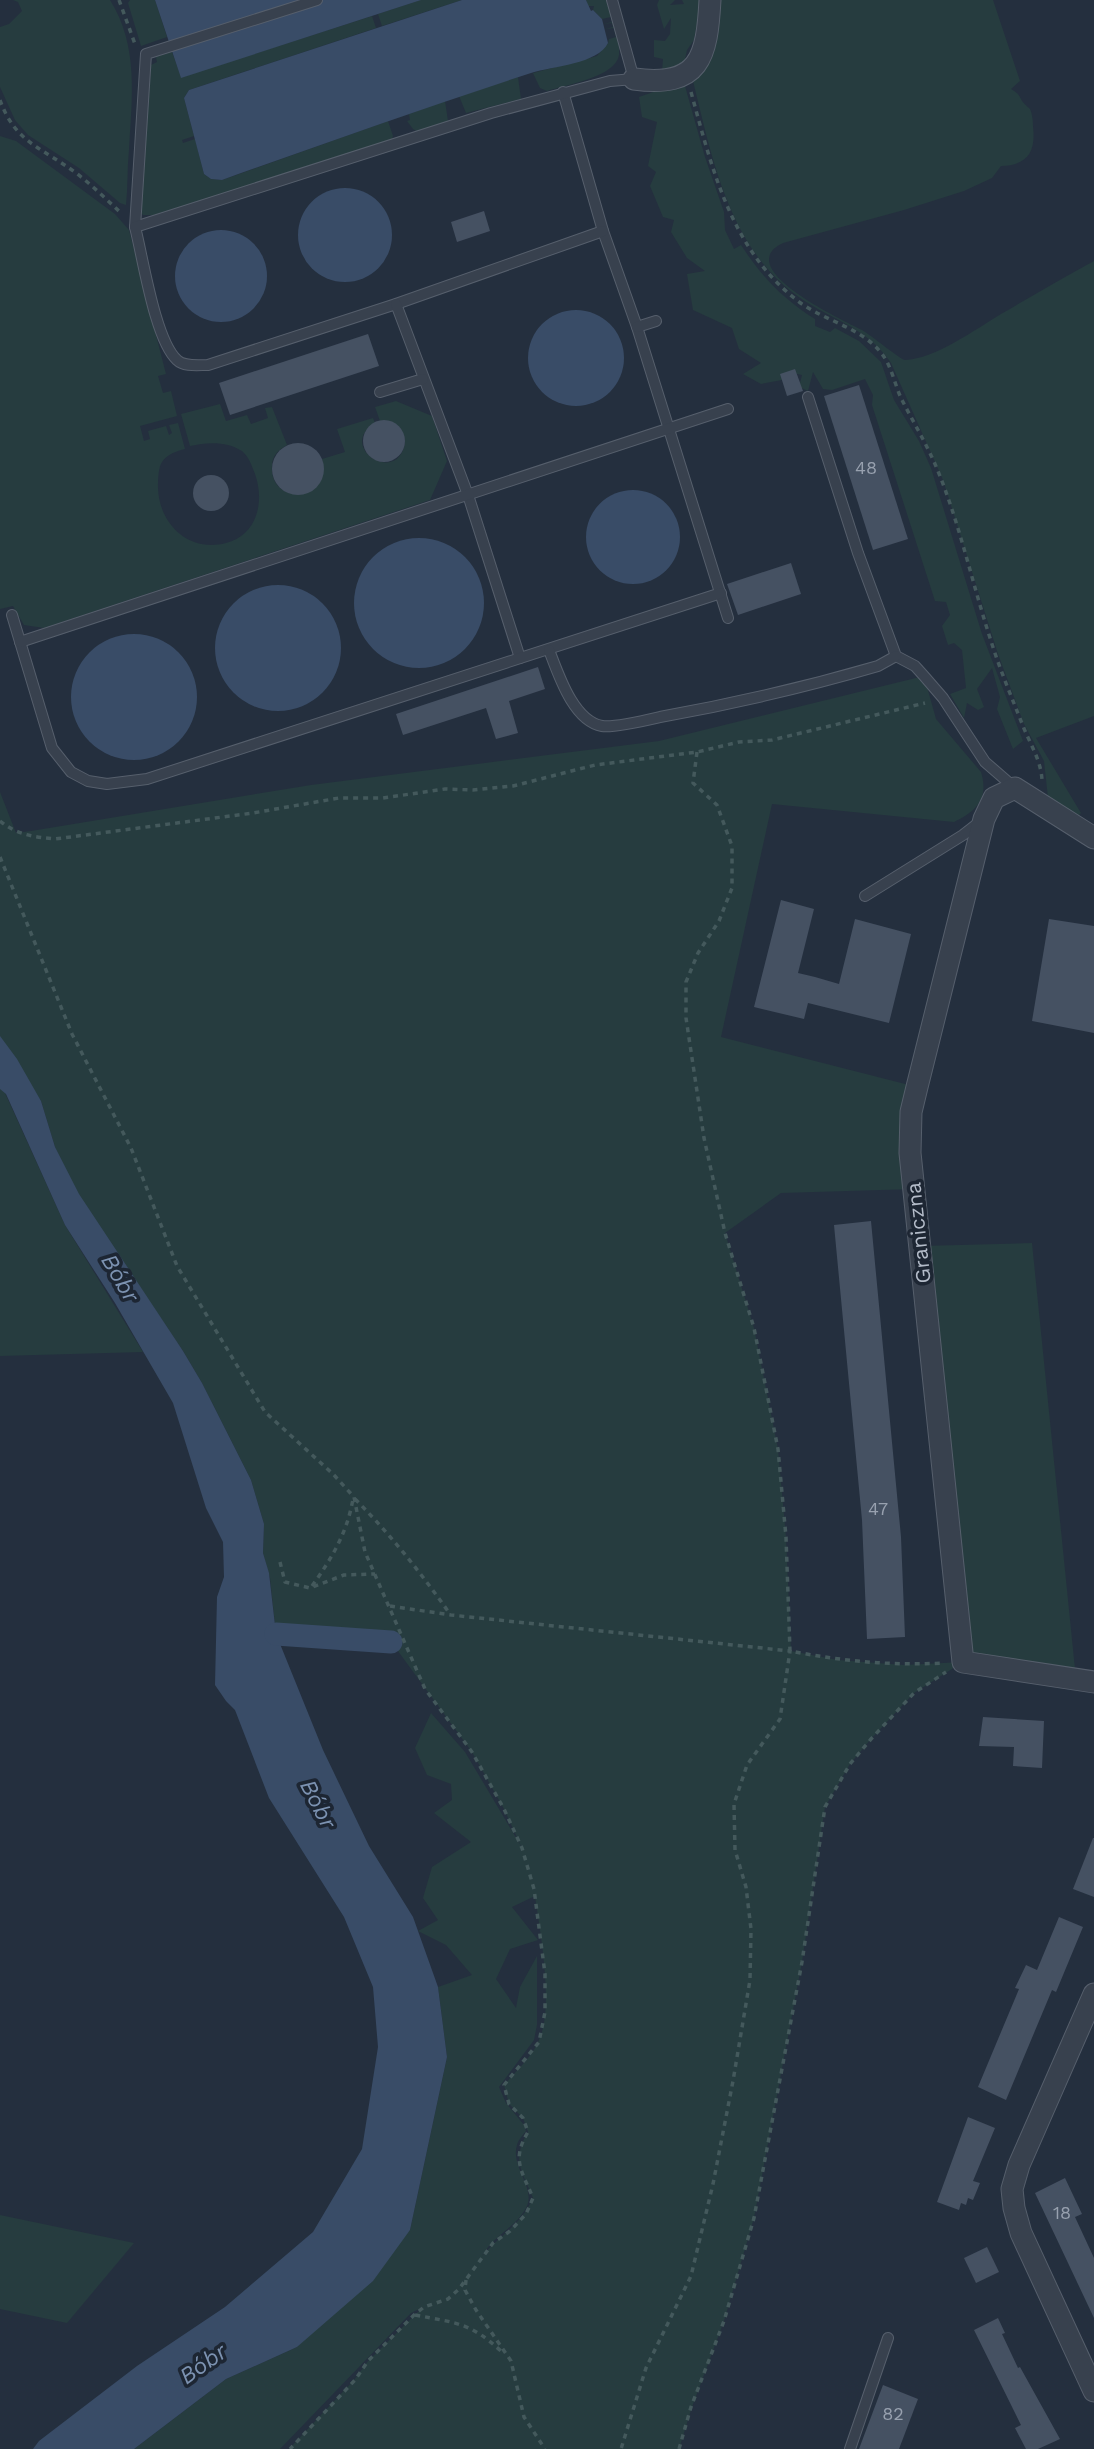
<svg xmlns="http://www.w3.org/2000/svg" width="1094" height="2449" font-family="'Work Sans',sans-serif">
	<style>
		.green { fill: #263c3f; fill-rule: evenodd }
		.water { fill: #394c67 }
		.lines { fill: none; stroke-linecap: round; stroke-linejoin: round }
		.canal { stroke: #394c67; stroke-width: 23 }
		.building { fill: #455162 }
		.lane-casing { stroke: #565f6c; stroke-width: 12 }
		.street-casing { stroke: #565f6c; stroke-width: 23 }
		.path { stroke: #44595c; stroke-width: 3.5; stroke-dasharray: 5 5; stroke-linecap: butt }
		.lane { stroke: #38414e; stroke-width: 10 }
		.street { stroke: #38414e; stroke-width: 21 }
		.labels { text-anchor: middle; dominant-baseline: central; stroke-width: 7; stroke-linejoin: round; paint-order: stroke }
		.number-label { font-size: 18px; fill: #98a1af }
		.street-label { font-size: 21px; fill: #b4bcc9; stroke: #1d2633 }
		.water-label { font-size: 23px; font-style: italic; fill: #7c92b1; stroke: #1d2633 }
	</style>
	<rect width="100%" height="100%" fill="#242f3e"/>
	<!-- green -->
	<g class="green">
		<path d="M13,0H110C139,46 132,98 129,150C127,168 128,187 126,205L120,203L79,168L28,135L15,120L0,87V27L9,24L22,11L18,2Z"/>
		<polygon points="130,0 155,0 167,37 141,46 128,3"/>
		<polygon points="420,0 462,0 382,26 378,14"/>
		<path d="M586,0H606C611,17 621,37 619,55C616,77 565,85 547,91L540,88L533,73L597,56L608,43L609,39L616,37L615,33L607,34L615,33L614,28L605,29L613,27L612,23L603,24L612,22L611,17L602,19L593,10L594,6H588Z"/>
		<polygon points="659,0 675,0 670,5 684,4 682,0 701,0 694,40 687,50 684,64 672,71 662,71 663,59 654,57 654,40 665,41 670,34 671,18 664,29 657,5"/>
		<path d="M717,0H993L1020,81L1011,89C1018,93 1019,95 1022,101C1024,104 1027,106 1030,109C1032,113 1033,121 1033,126C1036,152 1028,165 1001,166L992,178L964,191L904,210L783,243C730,268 843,320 862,330C871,335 901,360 905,360C935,359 976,329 1001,314C1032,296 1063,278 1094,261V716L1036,738L1081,813L1077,817L1048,798L1044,761L1024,724L998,654L943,480L891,363C866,325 826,319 792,292C728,243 711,154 693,81L694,78C697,76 700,74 703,72C715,60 715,17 717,0Z"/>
		<polygon points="372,16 376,28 189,90 184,98 194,136 182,140 183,143 195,139 204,174 211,179 222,180 388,121 393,136 392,140 154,215 143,215 141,212 151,65 157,62 156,57 172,52 181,77"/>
		<polygon points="518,77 521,99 466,113 459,96"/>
		<path d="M679,83L685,86L705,157L724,212L725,230L734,249L741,245C762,277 783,299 815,319V326L830,332L835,328L859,341L881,362L894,400L919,441L931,468L982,634L1023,741L1013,749L997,709L1000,697L992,668L977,689L984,707L978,710L967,703L964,718L950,694L966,688L962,650L954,643L948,645L942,626L950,615L946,602L935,601L872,405L873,395L865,379L832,390L823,389L813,372L808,391L799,387L802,375L793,373L787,379L761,384L743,374L761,363L739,349L732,328L693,310L687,274L705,271L687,258L671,232L674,220L663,217L650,186L656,172L648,166L657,122L642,117L639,97Z"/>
		<polygon points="445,101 448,121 418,132 413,129 407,121 410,120 409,114"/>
		<path d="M0,136L16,141L115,214L129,230L166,374L158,376L163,393L171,391L177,416L140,426L144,441L150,439L148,431L166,426L169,435L172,433L169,425L178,423L185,449C177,451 167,454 162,462C158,468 158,481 158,488C159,524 189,553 226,543C257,535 265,502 255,474C252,466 249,457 242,451C227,441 207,442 190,446L181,414L220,404L226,421L247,415L251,424L268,418L265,408L272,407L287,445C278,450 272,456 272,466C269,505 331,504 322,459L345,452L337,429L373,418L375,423C337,446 394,484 404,447C407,436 401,429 393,423L380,421L375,407L396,401L432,416L447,461L430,500L44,628L24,625L13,606L0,609Z"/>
		<path d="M924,676L936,719L981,772C989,798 977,811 954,822L772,804L721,1037L917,1087L914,1189L781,1193L725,1233L754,1328L778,1449L786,1537L791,1651L838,1660L904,1665L962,1662L921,1246L1032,1243L1076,1679L963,1662L914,1693L871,1739L850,1764L825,1807L802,1962L754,2218L724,2321L692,2407L679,2449H289L354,2380L368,2361L423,2307L411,2313L280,2449H134L226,2379L297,2347L410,2230L447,2057L438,1987L472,1975L446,1945L418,1931L438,1920L423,1898L432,1867L471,1842L434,1813L452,1800L451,1784L427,1775L415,1748L431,1713L465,1752L521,1846L504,1809L472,1752L392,1643L276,1634L270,1578L263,1553L264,1524L251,1480L202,1383L183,1351L77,1194L55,1147L41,1101L0,1038V792L16,833L31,831L311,785L659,741ZM535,1896C540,1932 555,2010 538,2042C531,2058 515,2072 504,2085L509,2104L523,2118L528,2132C511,2160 522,2171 533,2198C520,2226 501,2234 482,2256C492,2237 516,2227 526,2208C537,2188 510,2167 517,2145C518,2140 523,2135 526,2131L524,2125L506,2103L499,2087L534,2040L537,2025V1956L520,1987L516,2008L496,1979L510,1949L538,1940L512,1907Z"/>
		<polygon points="0,1088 5,1093 65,1225 143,1352 0,1356"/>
		<polygon points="0,2215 134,2243 67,2323 0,2309"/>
	</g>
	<!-- water -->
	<g class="water">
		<polygon points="155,0 421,0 181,78"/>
		<path d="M462,0H586L591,11L593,10L602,19L608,43C598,64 553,66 531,73C427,107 325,143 222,180L211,179L204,174L184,98L189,90Z"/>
		<circle cx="345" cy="235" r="47"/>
		<circle cx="221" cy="276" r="46"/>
		<circle cx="576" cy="358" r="48"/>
		<circle cx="633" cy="537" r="47"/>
		<circle cx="419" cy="603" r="65"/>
		<circle cx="278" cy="648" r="63"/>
		<circle cx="134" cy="697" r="63"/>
		<polygon points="0,1036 17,1059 41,1101 55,1147 79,1194 183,1351 202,1383 251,1480 264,1524 263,1553 269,1573 276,1634 323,1750 369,1846 413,1917 438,1987 447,2057 410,2230 373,2281 297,2347 226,2379 134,2449 33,2449 39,2441 137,2366 225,2307 313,2232 362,2149 378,2047 373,1987 344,1917 269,1798 235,1710 226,1701 215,1685 217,1597 224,1577 223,1542 206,1508 173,1403 115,1303 65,1225 6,1094 0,1089"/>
	</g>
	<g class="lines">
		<!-- canal -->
		<polyline class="canal" points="276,1634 391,1642"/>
	</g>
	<!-- building -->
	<g class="building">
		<polygon points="484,211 490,231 457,242 451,222"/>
		<polygon points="368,334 379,366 230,415 219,383"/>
		<polygon points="795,369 803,391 787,396 780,374"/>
		<polygon points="859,385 908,539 873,550 824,396"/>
		<circle cx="384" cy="441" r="21"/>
		<circle cx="298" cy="469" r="26"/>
		<circle cx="211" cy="493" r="18"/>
		<polygon points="791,563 801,594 738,615 727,584"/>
		<polygon points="538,667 545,689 509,701 518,733 496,739 486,708 403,735 396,714"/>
		<polygon points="781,900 814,909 798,973 815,977 839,984 855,919 911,934 889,1023 808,1003 804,1019 754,1007"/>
		<polygon points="1049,919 1094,926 1094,1033 1032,1021"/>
		<polygon points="871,1221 901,1537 905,1637 867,1639 862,1520 834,1225"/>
		<polygon points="983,1717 1044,1721 1042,1768 1013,1766 1014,1747 979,1746"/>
		<polygon points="1093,1838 1094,1838 1094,1897 1073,1889"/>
		<polygon points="1059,1917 1083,1927 1056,1992 1052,1990 1006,2100 978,2087 1019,1989 1015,1988 1026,1965 1037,1970"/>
		<polygon points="968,2117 995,2128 973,2181 980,2183 973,2200 968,2198 966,2205 961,2203 959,2210 937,2202"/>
		<polygon points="1065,2178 1082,2214 1075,2217 1094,2258 1094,2318 1035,2193"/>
		<polygon points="987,2247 999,2272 976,2283 964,2258"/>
		<polygon points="998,2318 1005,2333 1002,2334 1018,2368 1020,2367 1060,2439 1038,2449 1026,2449 1015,2428 1021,2425 974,2330"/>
		<polygon points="883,2385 918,2399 899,2449 859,2449"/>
	</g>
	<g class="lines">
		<!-- lane casing -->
		<g class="lane-casing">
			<g id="lane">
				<polyline points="563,92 603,231 637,327 728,618"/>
				<polyline points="135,227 146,54 317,0"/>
				<path d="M603,231L396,304L208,365C198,365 184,367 177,360C155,340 143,258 135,227L491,113L610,81L634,79L612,0"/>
				<polyline points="396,304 468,495 520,658"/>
				<polyline points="637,327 656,321"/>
				<polyline points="380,392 423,379"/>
				<polyline points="808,397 858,553 896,656 915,666 924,676 943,698 985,762 1015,788"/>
				<polyline points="12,615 52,748 71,772 88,781 107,784 147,779 721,593"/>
				<polyline points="20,642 728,409"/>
				<path d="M549,650C558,673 573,721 602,726C613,728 647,720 660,717C733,704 806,687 878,666L896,656"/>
				<polyline points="865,896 963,835 981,821"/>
				<polyline points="850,2449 888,2338"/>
			</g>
		</g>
		<!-- street casing -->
		<g class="street-casing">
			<g id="street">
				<path d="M634,79C700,88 707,57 710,0"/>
				<polyline points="1094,838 1015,788 994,798 984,819 917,1087 911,1112 910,1153 963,1662 1094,1682"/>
				<polyline points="1094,1994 1019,2165 1012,2189 1014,2208 1021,2233 1094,2391"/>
			</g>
		</g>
		<!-- path -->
		<g class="path">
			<polyline points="119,0 135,44"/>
			<path d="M691,92C713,172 732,253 802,304C828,322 862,328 882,354C891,365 895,385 901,398C912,420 925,441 935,464C959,520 972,583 991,641C1000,670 1012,698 1023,726C1030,744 1041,760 1042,780"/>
			<path d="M0,100C15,143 43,148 76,173C92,185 107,200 121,213"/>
			<path d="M697,752L693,783L717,805L732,846V888L719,921L698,953L686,982V1018L704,1138L725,1233L754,1328L778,1449L786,1537L790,1651C842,1661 891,1666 943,1663"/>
			<path d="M0,821C17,835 34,837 55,839L253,813L339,798H383L445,789L473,790L513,786L595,765L697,752L739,742L772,740L925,703"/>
			<path d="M0,857L72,1034L131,1148L177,1266L265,1412L333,1474L354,1497L365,1552L425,1689L472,1752L504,1809L522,1848L534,1889L545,1974V2012L539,2042L504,2085L509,2104L523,2118L528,2132C511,2160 522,2171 533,2198L526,2214L510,2231L493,2243L459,2289L448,2299L424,2307L414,2315L368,2361L355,2380L290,2449"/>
			<path d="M355,1499C390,1534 421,1573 450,1614"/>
			<polyline points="280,1562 285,1582 310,1588 344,1575 375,1574"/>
			<path d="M312,1586C332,1558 347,1533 353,1499"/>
			<polyline points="390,1606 451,1615 790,1651 780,1719 747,1765 734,1804 735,1850 746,1887 751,1929 750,1980 733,2081 713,2184 691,2276 646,2368 621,2449"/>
			<polyline points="466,2280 465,2290 476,2310 511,2361 524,2417 545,2449"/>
			<path d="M415,2315C456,2323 470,2322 502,2352"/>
			<polyline points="679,2449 691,2407 724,2321 754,2218 802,1962 825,1807 850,1764 871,1739 914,1693 946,1672"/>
		</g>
		<!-- lane -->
		<use href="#lane" class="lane"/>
		<!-- street -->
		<use href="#street" class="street"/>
	</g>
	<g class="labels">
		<!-- number labels -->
		<g class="number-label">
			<text x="866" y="467">48</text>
			<text x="878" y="1508">47</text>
			<text x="1062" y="2212">18</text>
			<text x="893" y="2413">82</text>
		</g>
		<!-- street labels -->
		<g class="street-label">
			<text transform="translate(918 1233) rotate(-96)">Graniczna</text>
		</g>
		<!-- water labels -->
		<g class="water-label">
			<text transform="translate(120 1278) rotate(60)">Bóbr</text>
			<text transform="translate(318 1804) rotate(63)">Bóbr</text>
			<text transform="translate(203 2364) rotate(-35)">Bóbr</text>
		</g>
	</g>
</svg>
